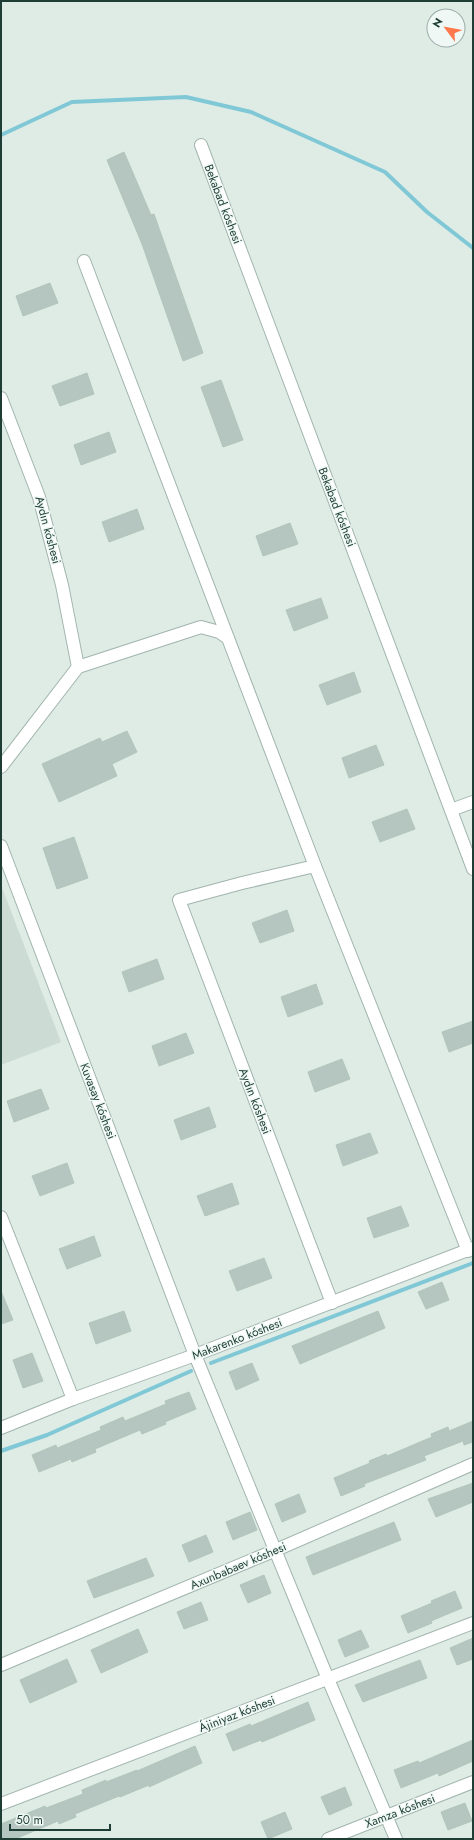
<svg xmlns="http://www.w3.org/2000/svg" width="474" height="1840" font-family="Jost,sans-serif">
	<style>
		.built { fill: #cddbd5 }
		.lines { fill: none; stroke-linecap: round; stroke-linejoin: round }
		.stream { stroke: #81c8d6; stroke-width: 4 }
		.building { fill: #b4c6bf; stroke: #b1c6bd }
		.minor-casing { stroke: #a1b4ad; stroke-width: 14 }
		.minor { stroke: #fff; stroke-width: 12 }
		.labels { text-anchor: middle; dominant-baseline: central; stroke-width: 3; stroke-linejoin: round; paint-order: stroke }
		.street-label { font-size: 12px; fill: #1e3d35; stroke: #eff8f4 }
	</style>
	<rect width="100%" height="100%" fill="#dfece6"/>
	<!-- built -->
	<polygon class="built" points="1,885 61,1042 1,1065"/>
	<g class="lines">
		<!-- stream -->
		<g class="stream">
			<polyline points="1,135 72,102 186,97 251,112 385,172 427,212 473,248"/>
			<polyline points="211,1363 473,1263"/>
			<polyline points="1,1451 47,1435 191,1371"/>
		</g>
	</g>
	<!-- building -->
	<g class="building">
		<polygon points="124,152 151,215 154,214 203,353 183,361 142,244 107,160"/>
		<polygon points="50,283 58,303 23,316 16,296"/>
		<polygon points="87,373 94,394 60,406 52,386"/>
		<polygon points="221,380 243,440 223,447 201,387"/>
		<polygon points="109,432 116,452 81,465 74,445"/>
		<polygon points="137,509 144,529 109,542 102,522"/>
		<polygon points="290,523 298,544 263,556 256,536"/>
		<polygon points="321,598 328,618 294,631 286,610"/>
		<polygon points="354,672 361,692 327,705 319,685"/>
		<polygon points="127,731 137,752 112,764 117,776 59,802 42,764 100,738 102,742"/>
		<polygon points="376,745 384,765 349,778 342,758"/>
		<polygon points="407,809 415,829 380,842 372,822"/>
		<polygon points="74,837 88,878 57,889 43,848"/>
		<polygon points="287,910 294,931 260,943 252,923"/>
		<polygon points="157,959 164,979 129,992 122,972"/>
		<polygon points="316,984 323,1004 288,1017 281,997"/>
		<polygon points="473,1021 473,1043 449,1052 442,1032"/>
		<polygon points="186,1033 194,1053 159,1066 152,1046"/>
		<polygon points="342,1059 350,1079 315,1092 308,1072"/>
		<polygon points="41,1089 49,1109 14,1122 7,1101"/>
		<polygon points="209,1107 216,1127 181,1140 174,1120"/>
		<polygon points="370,1133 378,1153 343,1166 336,1145"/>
		<polygon points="67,1163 74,1183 40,1196 32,1176"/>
		<polygon points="232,1183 239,1204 205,1216 197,1196"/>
		<polygon points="401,1206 409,1226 374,1238 367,1218"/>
		<polygon points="94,1236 101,1256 67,1269 59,1249"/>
		<polygon points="264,1258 272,1278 237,1291 229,1271"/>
		<polygon points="442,1282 449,1300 426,1309 418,1292"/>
		<polygon points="1,1291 13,1320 1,1324"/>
		<polygon points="124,1311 131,1331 96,1344 89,1323"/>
		<polygon points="378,1311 385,1328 300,1364 292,1346"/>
		<polygon points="32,1353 43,1381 23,1388 13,1360"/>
		<polygon points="252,1363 259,1380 236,1390 229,1372"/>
		<polygon points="189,1392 196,1409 165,1422 166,1424 142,1434 140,1430 95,1449 96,1452 72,1462 71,1459 39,1472 32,1455 56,1445 57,1448 101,1430 100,1427 123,1417 125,1421 166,1404 165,1401"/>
		<polygon points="473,1421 473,1442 464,1445 463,1441 424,1456 426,1460 364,1484 365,1486 341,1496 334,1478 370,1463 369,1461 386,1454 387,1456 432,1437 431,1434 448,1427 449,1431"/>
		<polygon points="473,1483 473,1502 436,1517 428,1499"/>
		<polygon points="299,1494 306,1512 282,1522 275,1504"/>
		<polygon points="250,1512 257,1530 233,1540 226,1522"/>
		<polygon points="394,1522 401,1540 313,1575 306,1557"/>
		<polygon points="206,1535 213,1552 189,1562 182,1545"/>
		<polygon points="146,1558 154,1576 94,1598 87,1581"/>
		<polygon points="264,1575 271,1593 248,1603 240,1585"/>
		<polygon points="455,1591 462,1608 431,1621 432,1623 408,1633 401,1616 432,1603 431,1601"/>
		<polygon points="201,1602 208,1620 184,1629 177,1612"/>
		<polygon points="138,1629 148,1652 101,1673 91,1650"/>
		<polygon points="361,1630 369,1647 345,1657 338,1640"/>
		<polygon points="473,1638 473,1659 457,1665 450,1648"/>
		<polygon points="67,1659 77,1682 30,1703 20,1680"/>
		<polygon points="420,1660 427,1678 363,1702 355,1685"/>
		<polygon points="308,1702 315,1720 262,1742 261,1740 233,1751 226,1734 250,1724 251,1726"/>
		<polygon points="473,1740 473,1761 439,1776 438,1773 401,1788 394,1770 418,1761 419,1763"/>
		<polygon points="195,1746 202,1763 149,1787 149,1785 120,1797 119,1796 75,1814 76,1817 59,1824 58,1821 15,1839 1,1839 1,1824 45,1806 46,1808 83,1794 82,1790 106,1780 106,1782 137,1770 137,1771"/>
		<polygon points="345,1787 352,1805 329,1815 321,1797"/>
		<polygon points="465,1803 472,1821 448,1830 441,1812"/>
		<polygon points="285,1812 292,1829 268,1839 261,1822"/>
	</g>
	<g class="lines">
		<!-- minor casing -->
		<g class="minor-casing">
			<g id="minor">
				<polyline points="201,145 473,869"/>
				<polyline points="84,261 315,866 468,1251"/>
				<polyline points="1,398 39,497 62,585 78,667"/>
				<polyline points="1,767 78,667 201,627 219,632 228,638"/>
				<polyline points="451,810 473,802"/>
				<polyline points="1,846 195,1355 328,1679 396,1839"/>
				<polyline points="315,866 242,883 179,900 332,1303"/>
				<polyline points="1,1217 73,1399"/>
				<polyline points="1,1428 73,1399 195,1355 473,1248"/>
				<polyline points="1,1665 276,1550 473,1464"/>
				<polyline points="1,1804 473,1623"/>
				<polyline points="328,1839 473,1782"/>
			</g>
		</g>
		<!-- minor -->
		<use href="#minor" class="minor"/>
	</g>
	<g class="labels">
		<!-- street labels -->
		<g class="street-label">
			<text transform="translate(223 204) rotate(69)">Bekabad kóshesi</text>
			<text transform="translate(337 507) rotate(69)">Bekabad kóshesi</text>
			<text transform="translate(48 530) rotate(75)">Aydın kóshesi</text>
			<text transform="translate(98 1101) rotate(69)">Kuvasay kóshesi</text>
			<text transform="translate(255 1101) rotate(69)">Aydın kóshesi</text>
			<text transform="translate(237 1339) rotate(-21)">Makarenko kóshesi</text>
			<text transform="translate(238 1566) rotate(-23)">Axunbabaev kóshesi</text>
			<text transform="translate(237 1714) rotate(-21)">Ájiniyaz kóshesi</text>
			<text transform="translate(400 1811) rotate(-21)">Xamza kóshesi</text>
		</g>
	</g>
	<!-- border -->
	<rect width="474" height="1840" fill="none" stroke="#1e3d35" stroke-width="4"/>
	<!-- north arrow -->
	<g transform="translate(446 28) rotate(302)"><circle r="19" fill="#eff8f4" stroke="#9bada8"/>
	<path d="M0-3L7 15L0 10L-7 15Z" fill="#fe784b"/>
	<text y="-6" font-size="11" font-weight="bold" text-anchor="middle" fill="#1e3d35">N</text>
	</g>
	<!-- scale -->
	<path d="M10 1824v6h100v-6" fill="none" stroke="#1e3d35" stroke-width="2"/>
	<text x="16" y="1824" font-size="12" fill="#1e3d35" stroke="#eff8f4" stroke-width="3" paint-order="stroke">50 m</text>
</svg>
